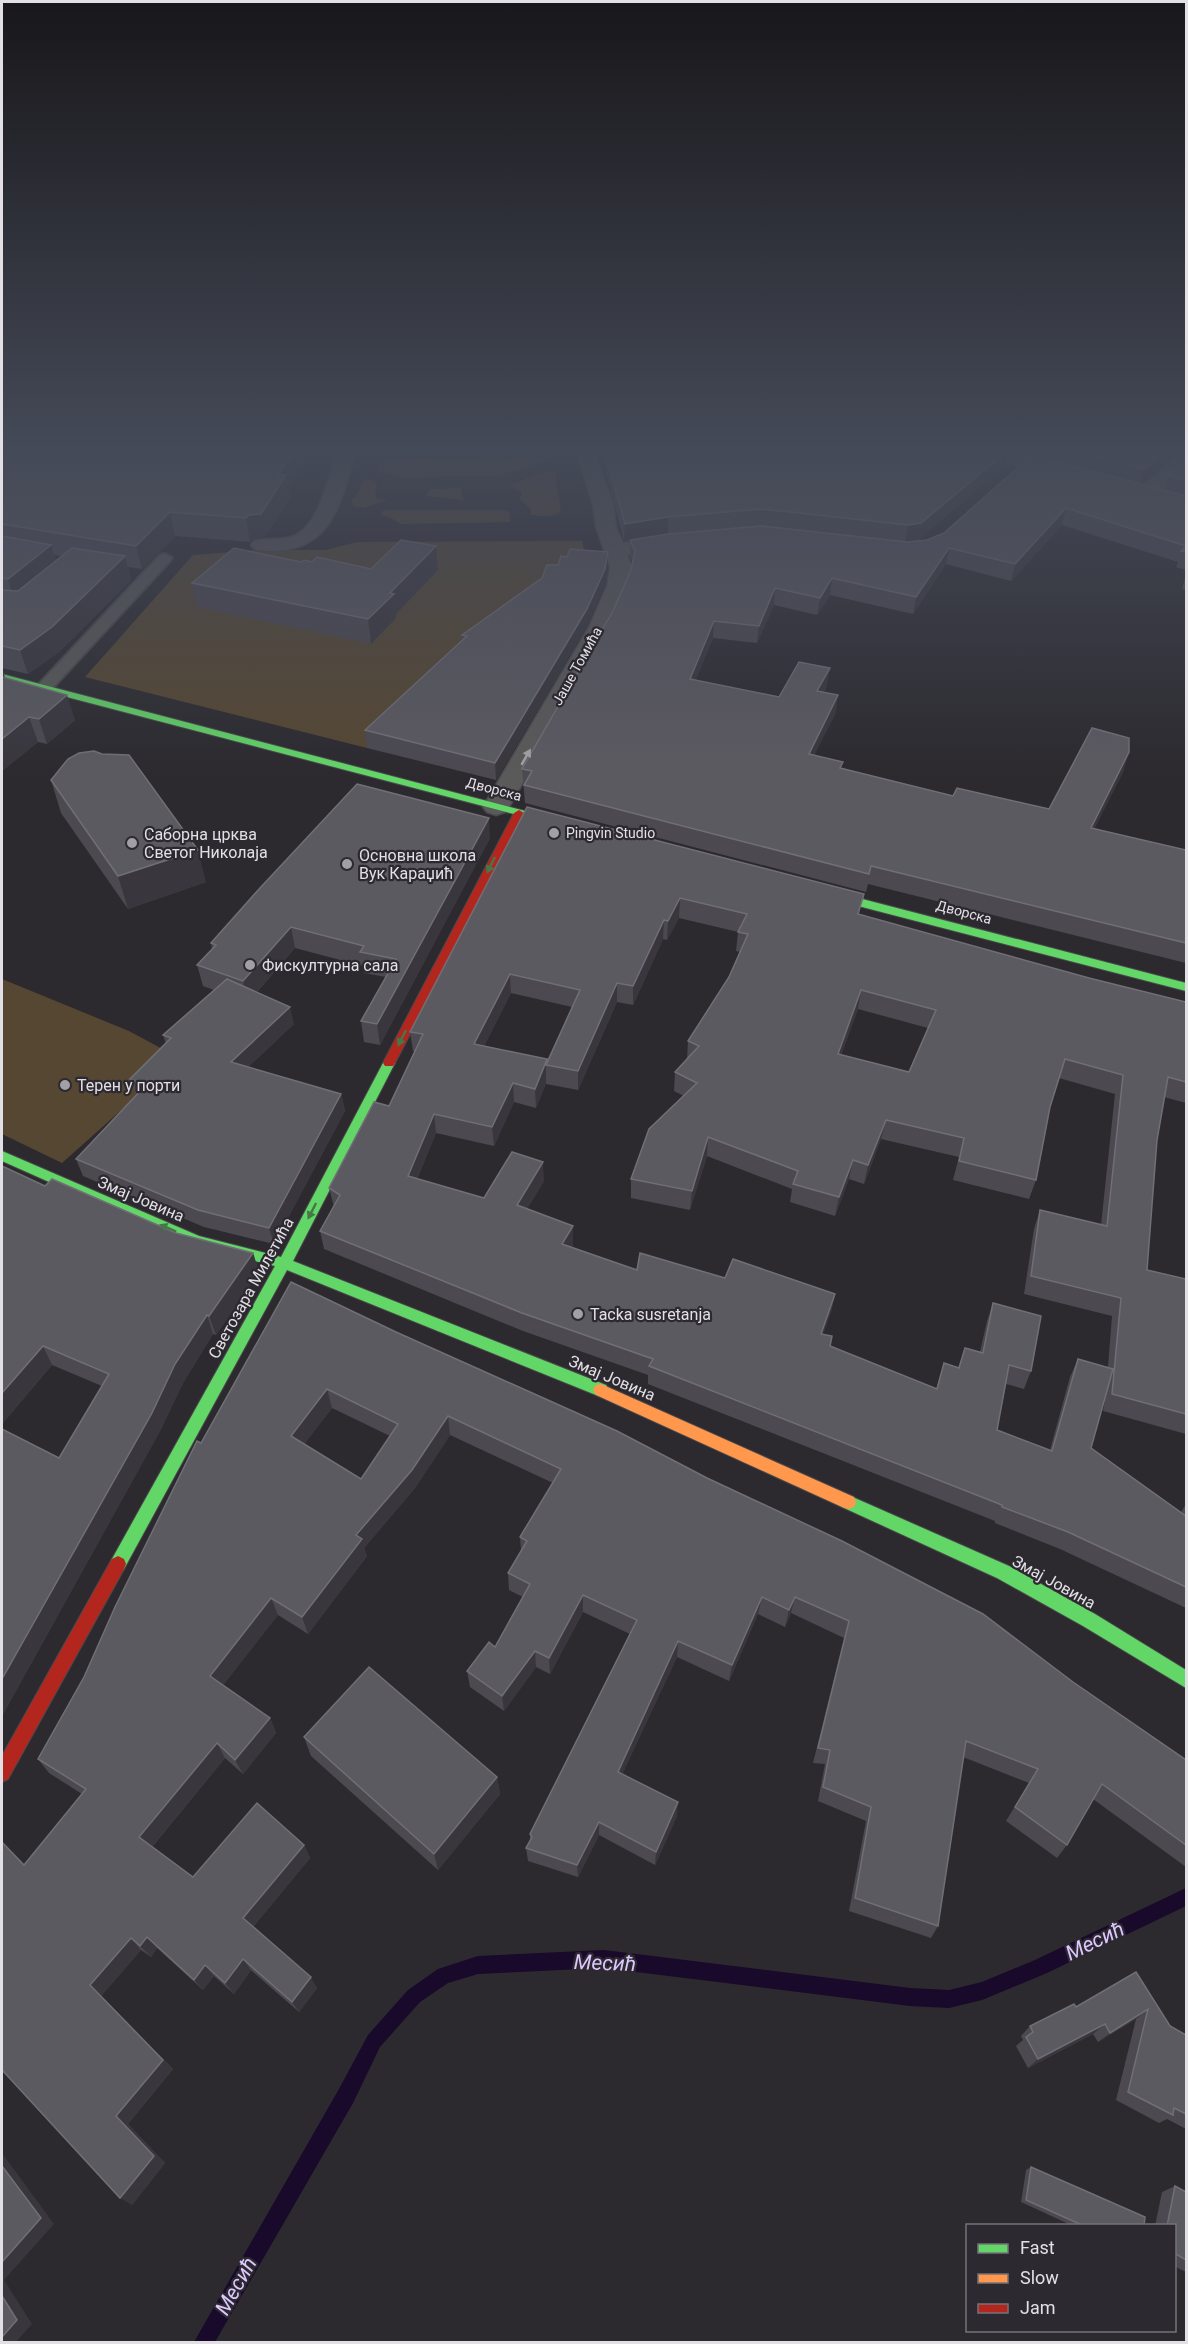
<svg xmlns="http://www.w3.org/2000/svg" width="1188" height="2344" font-family="Roboto,sans-serif">
	<style>
		.green { fill: #564732 }
		.lines { fill: none; stroke-linecap: round; stroke-linejoin: round }
		.stream { fill: #19092a; fill-rule: evenodd }
		.lane-casing { stroke: #49484b; stroke-width: 4 }
		.street-casing { stroke: #49484b; stroke-width: 3 }
		.fast-casing { stroke: #49484b; stroke-width: 2 }
		.slow-casing { stroke: #49484b; stroke-width: 2 }
		.jam-casing { stroke: #49484b; stroke-width: 2 }
		.lane { fill: #5b5a5a; fill-rule: evenodd }
		.street { fill: #5b5a5a; fill-rule: evenodd }
		.fast { fill: #63d668; fill-rule: evenodd }
		.slow { fill: #ff974d; fill-rule: evenodd }
		.jam { fill: #b3261e; fill-rule: evenodd }
		.wall { fill: #4c4951; fill-rule: evenodd }
		.shaded-wall { fill: #39363d }
		.building { fill: #5c5a61; stroke: #716f76; stroke-width: 1.5; fill-rule: evenodd }
		.oneway { fill: #a5a4a6 }
		.oneway2 { fill: #457749 }
		.poi-dot { fill: #a2a0a5; stroke: #2c2930; stroke-width: 2 }
		.labels { text-anchor: middle; dominant-baseline: central; stroke-width: 4.5; stroke-linejoin: round; paint-order: stroke }
		.far-street-label { font-size: 14px; fill: #e2e0e5; stroke: #2c2930 }
		.far-poi-label { font-size: 14px; fill: #e2e0e5; stroke: #2c2930; text-anchor: start }
		.poi-label { font-size: 16px; fill: #e2e0e5; stroke: #2c2930; text-anchor: start }
		.street-label { font-size: 16px; fill: #e2e0e5; stroke: #2c2930 }
		.near-water-label { font-size: 21px; font-style: italic; fill: #ddc7fe; stroke: #2c2930 }
	</style>
	<rect width="100%" height="100%" fill="#2c2a2f"/>
	<!-- green -->
	<g class="green">
		<polygon points="551,458 499,476 403,477 378,471 380,460"/>
		<path d="M548,471L555,472L561,511C553,518 541,516 531,515V509L519,499L522,493L511,487V484Z"/>
		<polygon points="366,479 377,482 375,498 387,500 364,508 354,506 351,500 359,492 362,481"/>
		<polygon points="459,488 462,489 461,496 465,499 463,500 427,496 428,491 432,489"/>
		<polygon points="387,510 503,510 509,512 510,522 401,524 391,518 381,515 381,512"/>
		<polygon points="582,541 584,550 594,551 460,660 367,748 85,677 193,555 259,550 326,550 357,542"/>
		<polygon points="2,979 129,1031 168,1052 136,1097 62,1163 2,1134"/>
	</g>
	<g class="lines">
		<!-- stream -->
		<polygon class="stream" points="1186,1888 1186,1906 1047,1973 982,2000 949,2008 910,2006 604,1968 478,1974 448,1983 420,2002 380,2047 353,2103 215,2342 194,2342 339,2089 368,2035 408,1990 438,1969 478,1956 604,1950 910,1988 949,1990 982,1982 1035,1960"/>
		<!-- lane casing -->
		<g class="lane-casing">
			<polygon id="lane" points="165,554 172,558 170,561 49,692 37,692 35,689 37,686 160,555"/>
		</g>
		<!-- street casing -->
		<g class="street-casing">
			<g id="street">
				<path d="M338,448H356C344,491 336,546 282,550C272,551 263,552 254,549L251,545L254,541C266,538 279,540 291,537C320,528 329,473 338,448Z"/>
				<polygon points="575,448 593,448 613,504 616,527 623,543 675,535 682,537 685,541 682,545 675,547 627,555 632,567 629,586 611,627 509,807 505,812 496,815 487,812 483,807 589,627 607,586 610,567 596,527 593,504"/>
				<polygon points="963,448 994,448 1076,468 1079,472 1076,476 1069,478 965,452"/>
				<polygon points="1186,452 1186,468 1154,497 1140,497 1137,493 1140,489 1179,454"/>
			</g>
		</g>
		<!-- fast casing -->
		<g class="fast-casing">
			<g id="fast">
				<polygon points="2,674 571,823 572,825 571,827 563,827 2,680"/>
				<polygon points="820,888 1186,983 1186,991 816,895 814,892"/>
				<polygon points="389,1059 395,1063 293,1261 606,1385 609,1390 606,1395 601,1396 596,1395 287,1270 124,1569 118,1572 112,1569 110,1564 112,1559 275,1266 191,1245 2,1161 2,1151 199,1236 281,1257 383,1063"/>
				<polygon points="848,1495 1009,1566 1095,1614 1186,1670 1186,1688 1083,1626 997,1578 842,1507 840,1502 842,1497"/>
			</g>
		</g>
		<!-- slow casing -->
		<g class="slow-casing">
			<polygon id="slow" points="601,1384 854,1497 856,1502 854,1507 848,1509 842,1507 596,1395 593,1390 596,1385"/>
		</g>
		<!-- jam casing -->
		<g class="jam-casing">
			<g id="jam">
				<polygon points="519,810 524,813 395,1063 393,1066 385,1066 383,1063 514,813"/>
				<polygon points="118,1556 124,1559 126,1564 124,1569 8,1779 2,1782 2,1756 112,1559"/>
			</g>
		</g>
		<!-- lane -->
		<use href="#lane" class="lane"/>
		<!-- street -->
		<use href="#street" class="street"/>
		<!-- fast -->
		<use href="#fast" class="fast"/>
		<!-- slow -->
		<use href="#slow" class="slow"/>
		<!-- jam -->
		<use href="#jam" class="jam"/>
	</g>
	<!-- wall -->
	<g class="wall">
		<path d="M2,448L288,488L290,498L265,537L254,539L250,542L175,536L142,569L128,567L131,580L59,652L28,674L2,668L5,678L75,720L47,744L38,742L2,771ZM54,555L61,556L56,561Z"/>
		<path d="M602,448H1186L1178,452L1142,484L1164,490L1168,476L1186,459V570L1176,567L1178,562L1062,525L1011,581L946,564L913,614L830,595L817,615L774,605L757,643L713,638L695,680L779,697L827,685L824,692L836,712L814,755L842,769L953,796L1049,809L1124,770L1094,829L1186,850V963L868,884L866,892L525,803L522,769L613,611L631,570L633,563L630,557V540L668,534L624,541L605,468ZM1009,450L1031,456L944,533L927,540L907,541L918,540L1006,465Z"/>
		<polygon points="301,562 312,562 371,569 438,570 396,614 396,618 371,644 197,607 192,583"/>
		<polygon points="608,568 605,585 587,626 496,780 367,748 365,730 462,640 462,635 542,578"/>
		<polygon points="1186,574 1186,590 1182,589"/>
		<polygon points="51,780 206,882 128,909 61,813"/>
		<path d="M527,807L860,915L1089,978L1186,1002V1103L1164,1097L1157,1140L1147,1270L1186,1279V1434L1103,1411L1105,1399L1091,1448L1181,1512L1186,1504V1608L1060,1549L995,1523V1521L648,1384V1375L523,1331L324,1249L320,1231L334,1207L329,1188L389,1106L415,1051H413L410,1032ZM679,918L738,932L736,951L740,952L729,977L688,1041L687,1059L675,1072L674,1091L684,1096L631,1179V1198L690,1210L707,1156L792,1189L790,1202L835,1216L849,1179L864,1184L881,1139L959,1157L953,1180L1029,1199L1036,1180L1050,1107L1059,1078L1115,1094L1101,1225L1040,1210L1034,1229L1024,1294L1112,1316L1108,1367L1078,1359L1070,1377L1050,1450L997,1430L1006,1384L1024,1389L1031,1371L993,1303L987,1321L980,1352L965,1348L958,1368L944,1363L936,1389L830,1346L823,1334L831,1312L835,1294L725,1278L637,1270L572,1247L573,1245L527,1209L544,1181L484,1198L417,1179L436,1133L494,1146L514,1102L536,1108L546,1083V1084L578,1090L617,1002L633,1005L663,939L667,940ZM511,993L572,1007L547,1061L484,1046ZM858,1009L928,1028L909,1072L841,1055Z"/>
		<polygon points="490,838 380,1045 364,1042 361,1021 386,977 364,973 363,966 295,948 257,992 294,1024 248,1067 341,1094 345,1111 274,1244 204,1227 83,1176 76,1159 136,1096 130,1079 166,1044 163,1035 214,990 203,986 197,965 212,949 211,943"/>
		<polygon points="2,1166 45,1186 176,1233 253,1253 259,1272 216,1335 213,1334 183,1383 160,1431 2,1716 2,1429 59,1458 102,1386 52,1365 2,1424"/>
		<path d="M291,1282L1073,1682L1186,1760V1867L1093,1799L1067,1845L1057,1858L1006,1821L1029,1783L963,1757L938,1926L931,1938L849,1911L866,1821L818,1801L825,1764L813,1763L844,1638L791,1613L785,1627L758,1614L729,1681L677,1657L622,1774L677,1816L655,1865L599,1835L578,1877L528,1861L526,1848L530,1841V1834L630,1634L583,1612L550,1674L536,1667L504,1711L470,1687L467,1671L495,1647L523,1597L509,1590L508,1573L521,1550L520,1537L553,1483L450,1435L415,1488L364,1548L367,1556L308,1634L278,1615L223,1685L270,1718L276,1733L243,1774L225,1758L152,1847L193,1877L304,1845L310,1858L253,1927L317,1988L299,2012L251,1970L234,1994L214,1976L203,1990L157,1948L151,1957L141,1950L101,1996L173,2069L128,2124L165,2163L132,2205L24,1865L82,1794L49,1773L38,1759L84,1677L201,1443ZM332,1408L390,1436L361,1479L304,1444Z"/>
		<polygon points="304,1737 497,1777 500,1794 438,1870 311,1756"/>
		<polygon points="1136,1972 1170,2026 1186,2035 1186,2129 1167,2119 1159,2123 1116,2100 1136,2019 1098,2042 1093,2034 1028,2068 1016,2046 1023,2040 1021,2036 1030,2026 1076,2007"/>
		<polygon points="1031,2167 1144,2226 1073,2226 1021,2202 1026,2170"/>
		<polygon points="1175,2186 1186,2192 1186,2272 1174,2266 1174,2226 1155,2226 1162,2192"/>
	</g>
	<!-- shaded-wall -->
	<g class="shaded-wall">
		<polygon points="296,448 314,448 288,488 290,498 265,537 254,539 250,542 246,518 278,475"/>
		<polygon points="1169,448 1186,448 1186,450 1178,452 1140,486 1145,469"/>
		<polygon points="1010,449 1006,465 918,540 905,542 908,525"/>
		<polygon points="1066,508 1062,525 1011,581 1015,564"/>
		<polygon points="170,512 175,536 142,569 136,546"/>
		<polygon points="668,517 668,534 624,541 625,524"/>
		<polygon points="51,545 58,568 15,603 8,579"/>
		<polygon points="436,546 438,570 396,614 396,618 371,644 368,619 390,593"/>
		<polygon points="949,548 946,564 913,614 916,597"/>
		<polygon points="608,552 608,568 605,585 587,626 496,780 495,763"/>
		<polygon points="125,556 131,580 59,652 28,674 20,650"/>
		<polygon points="832,578 830,595 817,615 820,598"/>
		<polygon points="775,588 774,605 757,643 759,626"/>
		<polygon points="714,621 713,638 689,697 690,679"/>
		<polygon points="2,668 8,688 2,692"/>
		<polygon points="830,668 827,685 815,708 817,691"/>
		<polygon points="67,695 75,720 47,744 39,719"/>
		<polygon points="838,695 836,712 806,772 809,754"/>
		<polygon points="29,717 38,742 2,771 2,739"/>
		<polygon points="1129,752 1124,770 1085,846 1091,828"/>
		<polygon points="489,818 490,838 380,1045 377,1024"/>
		<polygon points="198,850 206,882 128,909 118,876"/>
		<polygon points="680,898 679,918 667,940 668,921"/>
		<polygon points="664,920 663,939 633,1005 633,986"/>
		<polygon points="291,927 295,948 248,1002 243,981"/>
		<polygon points="510,974 511,993 476,1063 474,1044"/>
		<polygon points="617,983 617,1002 578,1090 578,1071"/>
		<polygon points="861,990 858,1009 834,1073 838,1054"/>
		<polygon points="290,1007 294,1024 236,1079 231,1062"/>
		<polygon points="546,1065 546,1083 536,1108 535,1089"/>
		<polygon points="513,1083 514,1102 494,1146 492,1127"/>
		<polygon points="341,1094 345,1111 274,1244 269,1228"/>
		<polygon points="434,1114 436,1133 410,1195 408,1176"/>
		<polygon points="886,1120 881,1139 864,1184 868,1165"/>
		<polygon points="708,1137 707,1156 690,1210 692,1191"/>
		<polygon points="853,1160 849,1179 835,1216 839,1197"/>
		<polygon points="543,1162 544,1181 518,1224 517,1205"/>
		<polygon points="573,1226 573,1245 563,1263 562,1244"/>
		<polygon points="253,1253 259,1272 216,1335 209,1316"/>
		<polygon points="835,1294 831,1312 817,1351 821,1334"/>
		<polygon points="207,1315 213,1334 183,1383 160,1431 2,1716 2,1679 175,1364"/>
		<polygon points="43,1346 52,1365 2,1424 2,1393"/>
		<polygon points="327,1389 332,1408 297,1454 291,1436"/>
		<polygon points="448,1416 450,1435 415,1488 364,1548 367,1556 308,1634 302,1617 356,1535"/>
		<polygon points="583,1595 583,1612 550,1674 549,1658"/>
		<polygon points="762,1597 758,1614 729,1681 732,1665"/>
		<polygon points="795,1597 791,1613 785,1627 789,1610"/>
		<polygon points="271,1598 278,1615 218,1692 210,1676"/>
		<polygon points="678,1641 677,1657 617,1786 618,1772"/>
		<polygon points="535,1651 536,1667 504,1711 502,1696"/>
		<polygon points="270,1718 276,1733 243,1774 235,1760"/>
		<polygon points="217,1743 225,1758 149,1850 139,1837"/>
		<polygon points="497,1777 500,1794 438,1870 434,1854"/>
		<polygon points="678,1802 677,1816 655,1865 656,1852"/>
		<polygon points="599,1822 599,1835 578,1877 577,1865"/>
		<polygon points="304,1845 310,1858 250,1930 243,1918"/>
		<polygon points="147,1937 157,1948 151,1957 140,1946"/>
		<polygon points="131,1938 141,1950 101,1996 173,2069 128,2124 165,2163 132,2205 120,2198 90,1985"/>
		<polygon points="243,1959 251,1970 234,1994 225,1983"/>
		<polygon points="205,1965 214,1976 203,1990 194,1980"/>
		<polygon points="311,1977 317,1988 299,2012 292,2002"/>
		<polygon points="1148,2009 1136,2019 1098,2042 1110,2033"/>
		<polygon points="1105,2024 1093,2034 1028,2068 1038,2059"/>
		<polygon points="2,2153 54,2224 4,2280 32,2324 15,2343 2,2343"/>
	</g>
	<!-- building -->
	<g class="building">
		<polygon points="2,448 296,448 278,475 286,475 261,514 249,515 246,518 170,512 136,546 2,524"/>
		<polygon points="604,448 1004,448 1010,449 921,523 908,525 761,509 668,517 625,524"/>
		<polygon points="1063,448 1169,448 1145,469"/>
		<polygon points="1032,455 1186,496 1186,552 1181,551 1186,546 1066,508 1015,564 949,548 916,597 832,578 820,598 775,588 759,626 714,621 690,679 779,697 799,662 830,668 817,691 838,695 809,754 843,762 840,768 953,796 957,788 1049,809 1092,728 1129,738 1129,752 1091,828 1186,850 1186,943 871,866 869,874 524,785 532,771 522,769 613,611 631,570 635,551 630,540 669,534 761,526 907,542 927,540 944,533"/>
		<polygon points="1186,459 1186,481 1168,476"/>
		<polygon points="2,536 51,545 8,579 2,578"/>
		<polygon points="401,540 436,546 390,593 394,594 368,619 192,583 234,548 301,562 304,560 312,562 317,557 371,569"/>
		<polygon points="72,548 125,556 52,627 20,650 2,646 2,590 18,591"/>
		<polygon points="570,549 608,552 605,569 587,609 495,763 365,730 467,636 462,635 542,578 547,565 558,565 561,556 567,557"/>
		<polygon points="2,677 67,695 39,719 29,717 2,739"/>
		<polygon points="94,751 102,754 129,755 198,850 118,876 51,780 68,759 79,753"/>
		<polygon points="357,784 489,818 377,1024 361,1021 396,959 360,952 364,946 291,927 243,981 197,965 216,945 211,943 260,888"/>
		<path d="M527,807L864,894L858,914L1089,978L1186,1002V1082L1168,1077L1157,1140L1147,1270L1186,1279V1414L1112,1394L1121,1298L1031,1276L1040,1210L1107,1226L1123,1075L1065,1059L1050,1107L1036,1180L959,1161L964,1138L886,1120L868,1165L853,1160L839,1197L793,1184L798,1171L708,1137L692,1191L631,1179L649,1129L697,1083L675,1072L699,1046L688,1041L729,977L748,934L738,932L747,914L680,898L668,921L664,920L633,986L617,983L578,1071L546,1065L580,990L510,974L474,1044L547,1059L535,1089L513,1083L492,1127L434,1114L408,1176L484,1198L512,1152L543,1162L517,1205L573,1226L562,1244L637,1270L640,1253L725,1278L733,1259L835,1294L821,1334L832,1336L830,1346L937,1389L944,1363L959,1368L965,1348L983,1353L993,1303L1041,1316L1031,1371L1009,1365L997,1430L1052,1451L1078,1359L1113,1369L1091,1448L1186,1516V1514V1587L1068,1532L1002,1507V1505L649,1366L653,1359L522,1313L320,1231L340,1195L329,1188L374,1102L389,1106L423,1034L410,1032ZM861,990L936,1010L909,1072L838,1054Z"/>
		<polygon points="227,979 290,1007 231,1062 341,1094 269,1228 198,1210 76,1159 145,1086 130,1079 171,1038 163,1035"/>
		<polygon points="2,1166 45,1186 52,1179 176,1233 253,1253 209,1316 207,1315 175,1364 152,1413 2,1679 2,1429 59,1458 109,1374 43,1346 2,1393"/>
		<path d="M291,1282L396,1332L617,1431L707,1478L842,1541L983,1614L1073,1682L1186,1760V1845L1102,1784L1067,1845L1015,1807L1038,1769L966,1741L938,1926L855,1898L871,1807L823,1787L830,1750L818,1748L849,1621L795,1597L789,1610L762,1597L732,1665L678,1641L618,1772L678,1802L656,1852L599,1822L577,1865L526,1848L532,1837L530,1834L637,1620L583,1595L549,1658L535,1651L502,1696L467,1671L489,1642L495,1647L530,1584L508,1573L527,1541L520,1537L561,1469L448,1416L412,1470L356,1535L362,1539L302,1617L271,1598L210,1676L270,1718L235,1760L217,1743L139,1837L193,1877L257,1803L304,1845L243,1918L311,1977L292,2002L243,1959L225,1983L205,1965L194,1980L147,1937L140,1946L131,1938L90,1985L163,2060L116,2116L154,2156L120,2198L2,2070V1842L24,1865L86,1789L38,1759L84,1677L115,1607L197,1441L201,1443ZM327,1389L398,1424L361,1479L291,1436Z"/>
		<polygon points="369,1667 497,1777 434,1854 304,1737"/>
		<polygon points="1136,1972 1170,2026 1186,2035 1186,2114 1174,2108 1173,2115 1128,2092 1148,2009 1110,2033 1105,2024 1038,2059 1026,2037 1033,2032 1030,2026 1074,2004 1076,2007"/>
		<polygon points="2,2166 41,2218 2,2262"/>
		<polygon points="1031,2167 1145,2217 1144,2226 1084,2226 1026,2200"/>
		<polygon points="1175,2186 1186,2192 1186,2260 1174,2253 1174,2226 1167,2226"/>
		<polygon points="2,2296 17,2320 2,2337"/>
	</g>
	<!-- one-way arrows -->
	<defs><path id="oneway-solid" d="M-6-.8H1V-3.2L6.5 0L1 3.2V.8H-6Z" transform="scale(1.5)"/></defs>
	<use class="oneway" href="#oneway-solid" transform="translate(526 757) rotate(-60)"/>
	<g class="oneway2">
		<use href="#oneway-solid" transform="translate(491 865) rotate(117)"/>
		<use href="#oneway-solid" transform="translate(402 1038) rotate(117)"/>
		<use href="#oneway-solid" transform="translate(312 1211) rotate(117)"/>
		<use href="#oneway-solid" transform="translate(168 1228) rotate(-157)"/>
	</g>
	<!-- sky -->
	<linearGradient id="sky" x2="0" y2="1"><stop stop-color="#18171a"/><stop offset="0.58" stop-color="#454a58"/><stop offset="1" stop-color="#454a58" stop-opacity="0"/></linearGradient>
	<rect width="1188" height="776" fill="url(#sky)"/>
	<!-- markers -->
	<g class="poi-dot">
		<circle cx="554" cy="833" r="6"/>
		<circle cx="132" cy="843" r="6"/>
		<circle cx="347" cy="864" r="6"/>
		<circle cx="250" cy="965" r="6"/>
		<circle cx="65" cy="1085" r="6"/>
		<circle cx="578" cy="1314" r="6"/>
	</g>
	<g class="labels">
		<!-- far-street labels -->
		<g class="far-street-label">
			<text transform="translate(577 666) rotate(-61)">Јаше Томића</text>
			<text transform="translate(494 789) rotate(15)">Дворска</text>
			<text transform="translate(964 912) rotate(15)">Дворска</text>
		</g>
		<!-- far-poi labels -->
		<g class="far-poi-label">
			<text x="566" y="833">Pingvin Studio</text>
		</g>
		<!-- poi labels -->
		<g class="poi-label">
			<text x="144" y="834">Саборна црква<tspan x="144" dy="18">Светог Николаја</tspan></text>
			<text x="359" y="855">Основна школа<tspan x="359" dy="18">Вук Караџић</tspan></text>
			<text x="262" y="965">Фискултурна сала</text>
			<text x="77" y="1085">Терен у порти</text>
			<text x="590" y="1314">Tacka susretanja</text>
		</g>
		<!-- street labels -->
		<g class="street-label">
			<text transform="translate(141 1199) rotate(23)">Змај Јовина</text>
			<text transform="translate(251 1288) rotate(-61)">Светозара Милетића</text>
			<text transform="translate(612 1378) rotate(23)">Змај Јовина</text>
			<text transform="translate(1054 1582) rotate(29)">Змај Јовина</text>
		</g>
		<!-- near-water labels -->
		<g class="near-water-label">
			<text transform="translate(1095 1941) rotate(-26)">Месић</text>
			<text transform="translate(605 1963) rotate(2)">Месић</text>
			<text transform="translate(236 2286) rotate(-61)">Месић</text>
		</g>
	</g>
	<!-- border -->
	<rect width="1188" height="2344" fill="none" stroke="#e2e0e5" stroke-width="6"/>
	<!-- legend -->
	<rect x="966" y="2224" width="210" height="108" fill="#2c2930" stroke="#757278" stroke-width="1.5"/>
	<rect x="978" y="2244" width="30" height="9" fill="#63d668" stroke="#757278" stroke-width="1.5"/>
	<text x="1020" y="2254" font-size="18" fill="#e2e0e5">Fast</text>
	<rect x="978" y="2274" width="30" height="9" fill="#ff974d" stroke="#757278" stroke-width="1.5"/>
	<text x="1020" y="2284" font-size="18" fill="#e2e0e5">Slow</text>
	<rect x="978" y="2304" width="30" height="9" fill="#b3261e" stroke="#757278" stroke-width="1.5"/>
	<text x="1020" y="2314" font-size="18" fill="#e2e0e5">Jam</text>
</svg>
